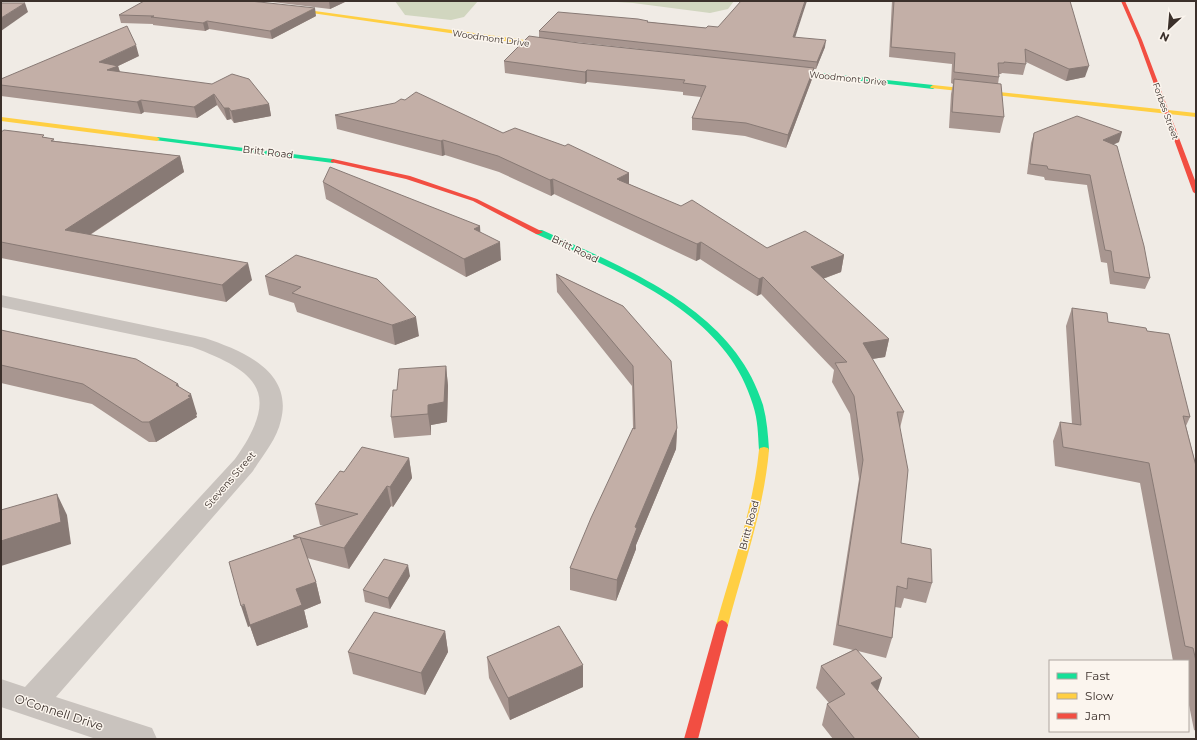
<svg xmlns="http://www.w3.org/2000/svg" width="1197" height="740" font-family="Montserrat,sans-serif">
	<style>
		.green { fill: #d1d6bf }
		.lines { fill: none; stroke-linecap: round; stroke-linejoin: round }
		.street { fill: #c9c3be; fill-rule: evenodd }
		.fast { fill: #16e098; fill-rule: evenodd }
		.slow { fill: #ffcf43; fill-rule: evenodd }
		.jam { fill: #f24e42; fill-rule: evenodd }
		.wall { fill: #a89690; fill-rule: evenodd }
		.shaded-wall { fill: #887a75 }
		.building { fill: #c3afa7; stroke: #887a75 }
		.labels { text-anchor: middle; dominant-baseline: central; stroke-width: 3; stroke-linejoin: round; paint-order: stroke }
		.far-street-label { font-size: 9px; fill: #3b302b; stroke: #fbf5ee }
		.street-label { font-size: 10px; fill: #3b302b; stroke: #fbf5ee }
		.near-street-label { font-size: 12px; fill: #3b302b; stroke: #fbf5ee }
	</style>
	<rect width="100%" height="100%" fill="#f0ebe5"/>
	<!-- green -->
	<g class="green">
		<polygon points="395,1 478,1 464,17 451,20 405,15"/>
		<polygon points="601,1 734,1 728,9 710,13 633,3"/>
	</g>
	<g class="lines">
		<!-- street -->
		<path class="street" d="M1,295L205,338C243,351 293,371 281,420C277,439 263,455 253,471L56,697L152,728L157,739H96L1,707V679L25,687L235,459C281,394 260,372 192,347L1,307Z"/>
		<!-- fast -->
		<g class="fast">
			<polygon points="784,69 933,85 936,87 933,89 782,72 782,70"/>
			<polygon points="157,137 333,159 336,161 333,163 155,140 154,139"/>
			<path d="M536,230H542C625,269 733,308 763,405C767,420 768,435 769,450L768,452H760L759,450C758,435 758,420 753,405C726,311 617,271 536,234Z"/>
		</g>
		<!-- slow -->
		<g class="slow">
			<polygon points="286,7 553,44 556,46 553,48 284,9"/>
			<polygon points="933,85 1196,113 1196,117 931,88 930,87"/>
			<polygon points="1,117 157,137 160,139 157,141 1,121"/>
			<path d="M764,447L768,448L769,450C764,509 743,568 728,625L726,628L722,630L718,628L716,625C732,568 753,509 759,450L760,448Z"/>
		</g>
		<!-- jam -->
		<g class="jam">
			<polygon points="1121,1 1125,1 1142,40 1196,183 1196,194 1193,192 1138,40"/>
			<polygon points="333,159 410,176 477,199 543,232 539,234 536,234 473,201 406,179 331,162 331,160"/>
			<polygon points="722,620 726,622 728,625 698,739 684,739 716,625 718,622"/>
		</g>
	</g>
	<!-- wall -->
	<g class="wall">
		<polygon points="264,1 347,1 330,9"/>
		<polygon points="892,1 1070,1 1085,77 1066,81 1026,62 1026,64 1023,75 1002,73 1001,74 999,74 999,77 998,84 1004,117 1000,133 949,128 951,94 953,84 951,83 952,64 889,57"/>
		<polygon points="119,15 316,16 272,39 209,29 205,31 153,25 153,24 121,23"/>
		<path d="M648,22L795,37L825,47L816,69H814L812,79L786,148L745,136L692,130V118L701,97L683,95V92L587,82L585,84L505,73L504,61L539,38V31ZM547,39L694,55L579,43Z"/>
		<polygon points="139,56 118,66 120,72 269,104 271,116 234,123 231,119 227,120 217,105 197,118 144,112 141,114 1,96 1,79"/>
		<polygon points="335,115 503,133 629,173 629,184 767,248 844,255 841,272 823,279 889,339 885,357 872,359 904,412 900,428 901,543 932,583 926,603 904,598 901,608 895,607 892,638 886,658 858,651 878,691 920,739 833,739 822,725 827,704 829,703 816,688 821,666 853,650 833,645 859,479 850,414 832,382 834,370 761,294 757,296 700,259 696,261 554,194 551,196 499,172 445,155 442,156 337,129"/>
		<polygon points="1,132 45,137 55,141 180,156 184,172 90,235 252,280 226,302 1,258"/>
		<polygon points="1034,133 1119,142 1113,145 1150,278 1145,289 1110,284 1107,263 1101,262 1087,185 1045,180 1044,177 1027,174 1031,143"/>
		<polygon points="323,182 480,226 480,232 501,260 466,277 326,199"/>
		<polygon points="296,255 419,336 395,345 297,312 294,303 269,295 265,276"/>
		<polygon points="556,274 623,306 677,428 676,449 636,545 636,549 616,601 570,590 570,568 633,428 632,386 557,292"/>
		<polygon points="1072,308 1108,322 1147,331 1190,417 1186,426 1196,466 1196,731 1194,730 1188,700 1188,661 1173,661 1140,483 1055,466 1053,441 1060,422 1072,424 1066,326"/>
		<polygon points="1,330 178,384 179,387 197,414 196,415 197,417 156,442 149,442 92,404 1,383"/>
		<polygon points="446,366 448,386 447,422 431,425 431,435 394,438 391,417 397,390"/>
		<polygon points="409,458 412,478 393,507 391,506 349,569 307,558 316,582 321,603 304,610 308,627 257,646 250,626 248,627 294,539 293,536 324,526 320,525 315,504 344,472"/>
		<polygon points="410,576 390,609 365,602 363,590"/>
		<polygon points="445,631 448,652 425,695 353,674 348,652"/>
		<polygon points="487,657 583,687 510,720 489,678"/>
	</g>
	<!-- shaded-wall -->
	<g class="shaded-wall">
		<polygon points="329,1 347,1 330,9"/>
		<polygon points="805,1 807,1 793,44 793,37"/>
		<polygon points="25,3 28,12 1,31 1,18"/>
		<polygon points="315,8 316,16 272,39 270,31"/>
		<polygon points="207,21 209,29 205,31 203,23"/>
		<polygon points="826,40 825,47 816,69 817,62"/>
		<polygon points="136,45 139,56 118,66 121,76 110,81 99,62"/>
		<polygon points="1089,66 1085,77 1066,81 1069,69"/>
		<polygon points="814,68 812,79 786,148 788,135"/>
		<polygon points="587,70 587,82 585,84 585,72"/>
		<polygon points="214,94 217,105 197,118 194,107"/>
		<polygon points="141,100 144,112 141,114 137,102"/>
		<polygon points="269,104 271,116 234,123 231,111"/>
		<polygon points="224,108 229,108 231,119 227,120"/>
		<polygon points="1122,132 1119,142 1099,150 1103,140"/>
		<polygon points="443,140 445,155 442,156 441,141"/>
		<polygon points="180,156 184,172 71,247 65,230"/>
		<polygon points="629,173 629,189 617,179"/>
		<polygon points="553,179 554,194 551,196 550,180"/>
		<polygon points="480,226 481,244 474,229"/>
		<polygon points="500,242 501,260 466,277 464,259"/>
		<polygon points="701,242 700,259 696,261 697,244"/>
		<polygon points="844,255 841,272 808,284 811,267"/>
		<polygon points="248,263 252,280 226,302 222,285"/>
		<polygon points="763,277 761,294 757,296 759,279"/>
		<polygon points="416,317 419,336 395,345 392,325"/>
		<polygon points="889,339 885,357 859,361 863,343"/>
		<polygon points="446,366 448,386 447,422 431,425 431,435 428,414 428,405"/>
		<polygon points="178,384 184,401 188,396 191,394 197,414 196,415 197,417 156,442 149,422 176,385"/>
		<polygon points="677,428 676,449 636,545 636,549 616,601 617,580 635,527"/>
		<polygon points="409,458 412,478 393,507 390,487"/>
		<polygon points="387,486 391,506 349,569 344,548"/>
		<polygon points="57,494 67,515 71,544 1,566 1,541"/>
		<polygon points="408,565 410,576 390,609 388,598"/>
		<polygon points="316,582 321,603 304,610 308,627 257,646 250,626 248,627 241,606 296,589"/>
		<polygon points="445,631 448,652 425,695 421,673"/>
		<polygon points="583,665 583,687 510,720 508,698"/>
		<polygon points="882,678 875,700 871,683"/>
	</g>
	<!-- building -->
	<g class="building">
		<polygon points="144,1 250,1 315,8 270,31 207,21 203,23 151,17 154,16 119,15"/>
		<polygon points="741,1 805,1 793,37 826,40 817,62 539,31 558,12 638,19 648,21 647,22 706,28 708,26 718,27"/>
		<polygon points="894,1 1070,1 1089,66 1069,69 1025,49 1026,64 1004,62 1004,63 998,63 999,77 954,72 955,53 891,47"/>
		<polygon points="1,3 25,3 1,18"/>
		<polygon points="127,26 136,45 99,62 118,66 107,70 212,84 232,74 249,79 269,104 231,111 229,108 224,108 214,94 194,107 141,100 137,102 1,85 1,79"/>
		<polygon points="529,36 579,43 814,68 788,135 746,123 692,118 706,86 683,83 685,80 587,70 585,72 504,61"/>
		<polygon points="954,79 1001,84 1004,117 952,112"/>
		<polygon points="416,92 503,133 515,128 565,146 568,144 629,173 617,179 620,180 619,180 681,206 692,200 767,248 805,231 844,255 811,267 889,339 863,343 904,412 897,412 908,470 901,543 931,549 932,583 908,578 907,589 897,586 892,638 838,625 863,460 854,396 835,363 847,362 763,277 759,279 701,242 697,244 553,179 550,180 498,156 443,140 441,141 335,115 395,103 401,99 405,100"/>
		<polygon points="1077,116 1122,132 1103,140 1117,146 1144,246 1150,278 1114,272 1111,251 1105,250 1090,175 1048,169 1047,166 1030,164 1034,133"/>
		<polygon points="4,130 44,135 42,137 54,139 51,141 180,156 65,230 248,263 222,285 1,242 1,132"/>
		<polygon points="330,167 480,226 474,229 500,242 464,259 323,182"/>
		<polygon points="296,255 377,279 416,317 392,325 292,293 301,287 265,276"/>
		<polygon points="556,274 623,306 671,361 677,428 635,527 637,528 617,580 570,568 591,518 633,428 635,429 633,366"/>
		<polygon points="1072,308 1107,313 1108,322 1146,328 1147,331 1169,334 1190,417 1183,416 1196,466 1196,661 1193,648 1185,646 1149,463 1063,447 1060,422 1081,425"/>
		<polygon points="1,330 136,359 178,384 176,385 191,394 188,396 191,397 149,422 142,422 83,384 1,365"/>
		<polygon points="446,366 444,402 428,405 428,414 391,417 393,390 397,390 399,369"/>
		<polygon points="362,447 409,458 390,487 387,486 344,548 293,536 358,514 315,504 340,471 344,472"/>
		<polygon points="57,494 61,522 1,541 1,510"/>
		<polygon points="300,537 316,582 296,589 302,605 250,625 244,604 241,606 229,562"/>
		<polygon points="384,559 408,565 388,598 363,590"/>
		<polygon points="374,612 445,631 421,673 348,652"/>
		<polygon points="559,626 583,665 508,698 487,657"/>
		<polygon points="856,649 882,678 871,683 920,739 855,739 827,704 845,694 821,666"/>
	</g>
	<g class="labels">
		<!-- far-street labels -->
		<g class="far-street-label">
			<text transform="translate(491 38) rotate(8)">Woodmont Drive</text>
			<text transform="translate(848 78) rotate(6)">Woodmont Drive</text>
			<text transform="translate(1166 111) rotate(70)">Forbes Street</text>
		</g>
		<!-- street labels -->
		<g class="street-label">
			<text transform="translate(268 152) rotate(7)">Britt Road</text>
			<text transform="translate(575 249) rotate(26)">Britt Road</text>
			<text transform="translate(230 480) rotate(-49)">Stevens Street</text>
			<text transform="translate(749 525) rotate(-75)">Britt Road</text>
		</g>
		<!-- near-street labels -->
		<g class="near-street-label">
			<text transform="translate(59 712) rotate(18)">O'Connell Drive</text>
		</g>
	</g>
	<!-- border -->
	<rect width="1197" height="740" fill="none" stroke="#3b302b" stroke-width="4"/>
	<!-- legend -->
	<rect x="1049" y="660" width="140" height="72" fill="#fbf5ee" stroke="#aea6a0"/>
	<rect x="1057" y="673" width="20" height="6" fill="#16e098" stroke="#aea6a0"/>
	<text x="1085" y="680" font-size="12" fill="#3b302b">Fast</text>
	<rect x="1057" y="693" width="20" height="6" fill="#ffcf43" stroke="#aea6a0"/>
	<text x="1085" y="700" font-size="12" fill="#3b302b">Slow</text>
	<rect x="1057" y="713" width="20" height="6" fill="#f24e42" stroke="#aea6a0"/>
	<text x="1085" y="720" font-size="12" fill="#3b302b">Jam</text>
	<!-- north arrow -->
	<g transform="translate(1169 28) rotate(206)" stroke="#fbf5ee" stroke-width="3" paint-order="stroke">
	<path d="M0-3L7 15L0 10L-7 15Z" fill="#3b302b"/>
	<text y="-6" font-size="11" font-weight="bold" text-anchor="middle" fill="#3b302b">N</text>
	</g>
</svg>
